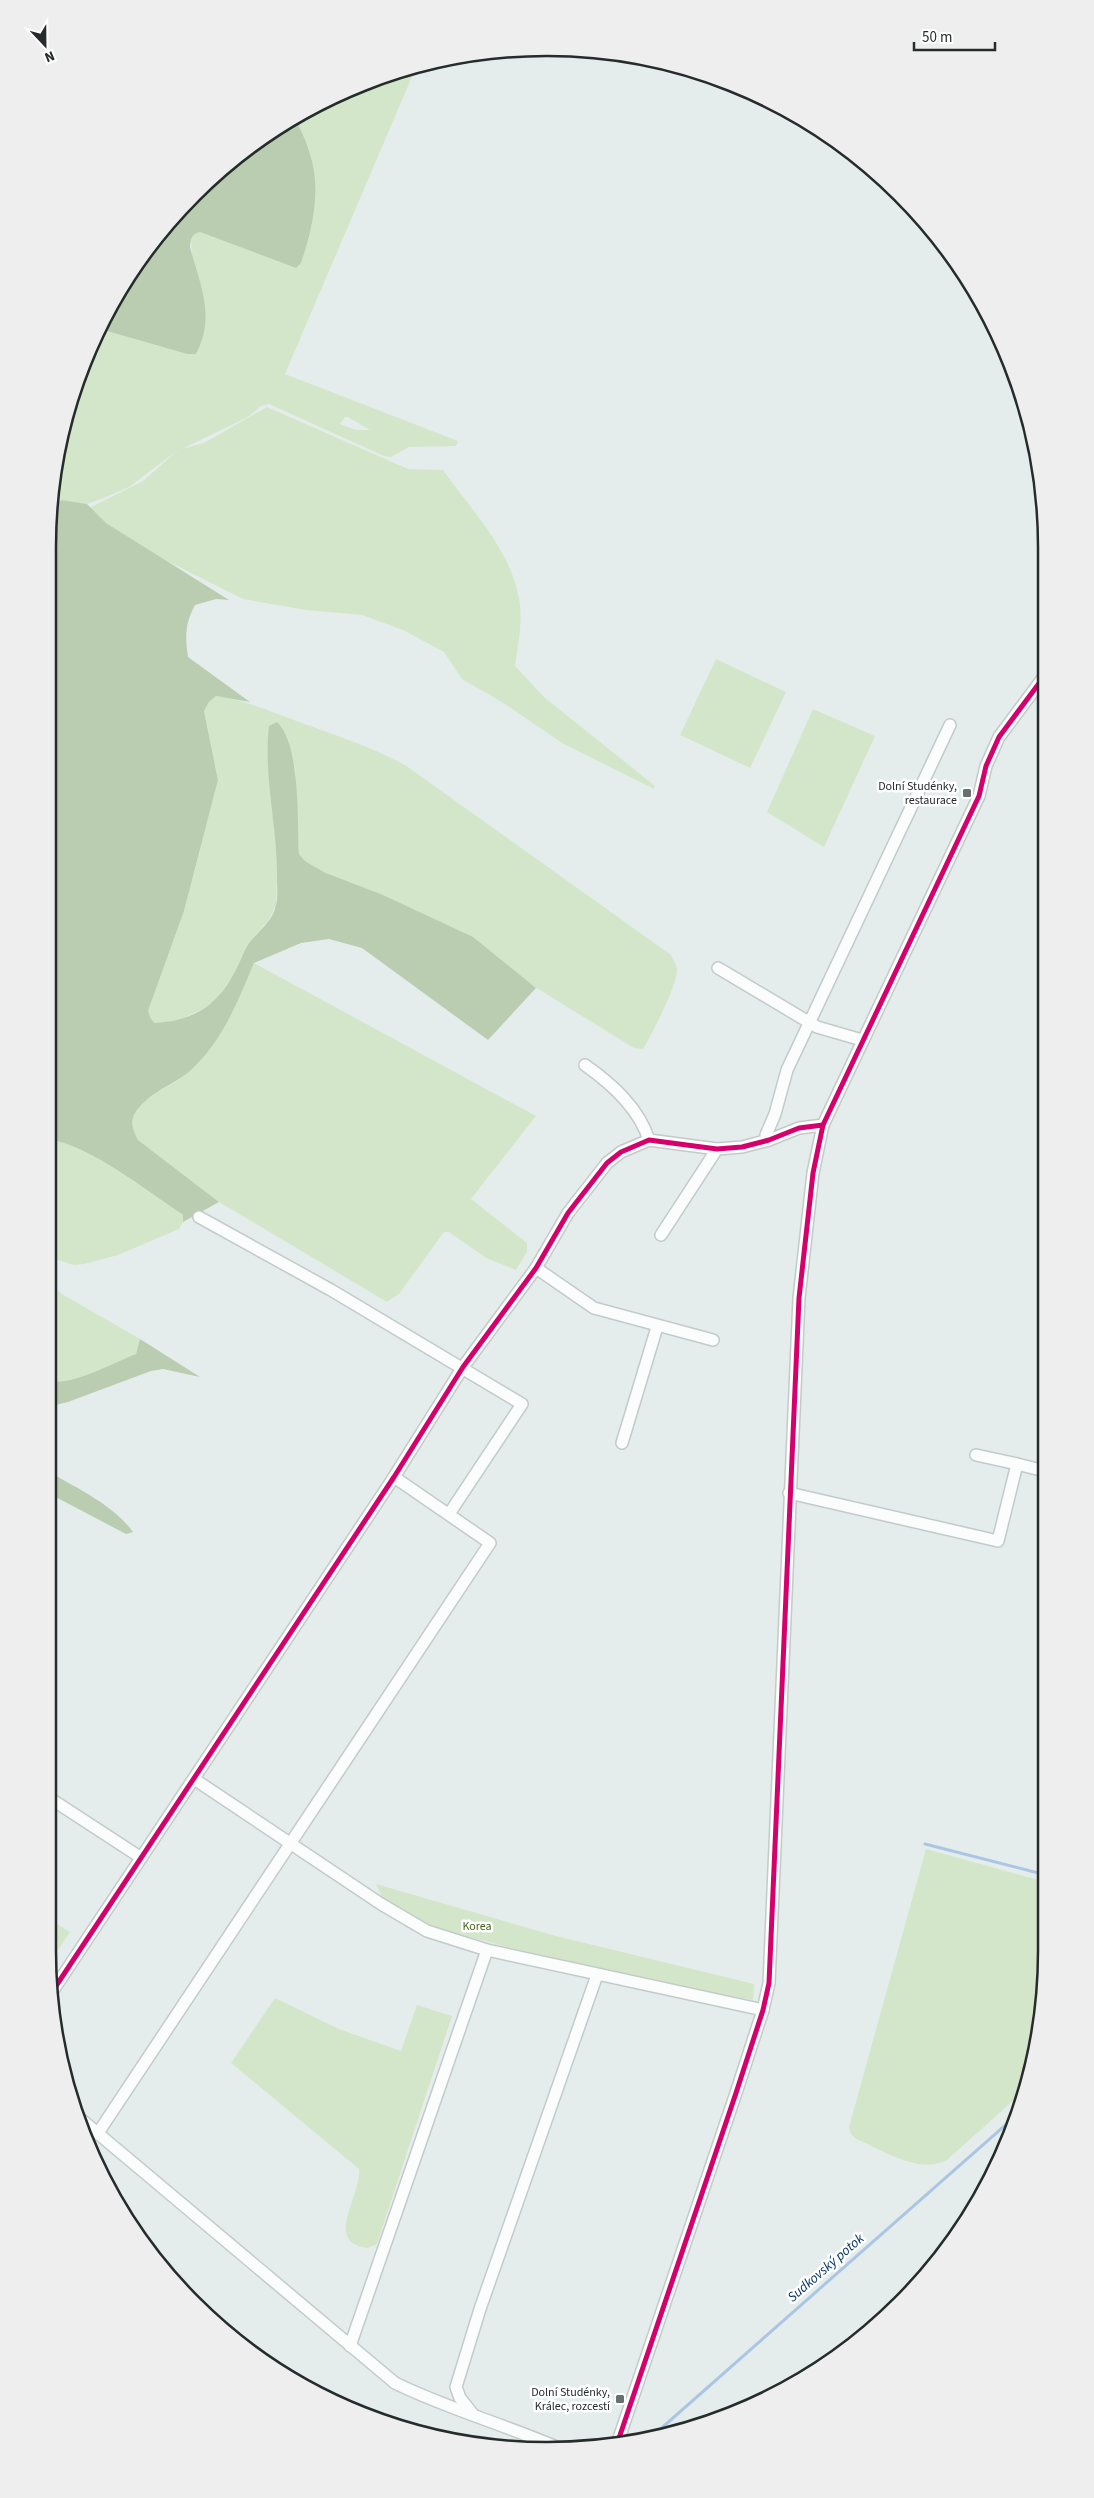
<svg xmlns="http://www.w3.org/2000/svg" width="1094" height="2498" font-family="'Source Sans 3',sans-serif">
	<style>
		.green { fill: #d4e6ca; fill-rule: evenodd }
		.forest { fill: #bbcdb1 }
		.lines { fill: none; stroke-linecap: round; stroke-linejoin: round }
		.stream { stroke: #abc5e4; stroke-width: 3 }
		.minor-casing { stroke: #c3cbca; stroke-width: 14 }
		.minor { stroke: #fbfcfc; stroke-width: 11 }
		.cycleway-casing { stroke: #fff; stroke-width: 8 }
		.cycleway { stroke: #d6006c; stroke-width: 5 }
		.poi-dot { fill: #68706f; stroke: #fff; stroke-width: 2 }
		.labels { text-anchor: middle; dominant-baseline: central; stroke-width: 5; stroke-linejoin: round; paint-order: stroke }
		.poi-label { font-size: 12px; fill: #252c2b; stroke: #fff; text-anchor: end }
		.park-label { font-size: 12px; fill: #44621c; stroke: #fff }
		.water-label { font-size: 14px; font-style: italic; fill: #063469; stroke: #fff }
		.rim { fill: none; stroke: #252c2b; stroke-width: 2.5 }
	</style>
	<rect width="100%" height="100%" fill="#e4edec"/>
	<!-- green -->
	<g class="green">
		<path d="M417,65L285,374L458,441L456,446L409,447L391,457L384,456L269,404L261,406L248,417L182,449L204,443L267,407L408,469L443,470C472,511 514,553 520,605C522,626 518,646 515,666L544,697L655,786L654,789L562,743L505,704L462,679L444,652L403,630L362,615L306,610L243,599L161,558L85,510L143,481L177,451L129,487L104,498L87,504L62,500L51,506L57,450L74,386L100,329L187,354H197L191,238L194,233L200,232L296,268L301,262L309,150L295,118L326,99ZM345,417H348L370,430H356L340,424Z"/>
		<polygon points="716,659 786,692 750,768 680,735"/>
		<path d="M216,696C243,699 268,711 294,720C331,734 370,746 405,765L671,955C673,960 677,965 677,970C678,984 651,1036 643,1049L634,1048L525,981L305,861L299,854L295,763L278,854L276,906L269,919L246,947L235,973L214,1003L176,1022L155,1023L151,1019L148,1011L184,911L218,780L204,711L209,702Z"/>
		<polygon points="813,709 875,736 824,847 767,812"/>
		<path d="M254,963L536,1116L471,1199L527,1243V1252L516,1270L486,1258L449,1232H444L399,1294L387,1302L219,1202L138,1140C134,1132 130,1124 134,1115C146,1092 174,1088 190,1070C218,1039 238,1001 254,963Z"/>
		<path d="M48,1139C91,1146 145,1191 183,1215V1222L179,1229L118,1255L84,1264L74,1265L48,1257Z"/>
		<path d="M48,1272L51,1274V1284L62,1294L140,1339L136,1354C118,1361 65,1390 48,1379Z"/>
		<path d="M926,1849L1046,1882V1928L1043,1933L1046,1934L1037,2048L1026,2089L947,2160C919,2175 883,2150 856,2139L851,2134L849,2127Z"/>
		<polygon points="376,1884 556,1936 754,1984 753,2000 684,1988 555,1960 433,1927 383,1899"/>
		<polygon points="51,1920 70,1932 49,1963 48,1926"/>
		<path d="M275,1998L339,2029L401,2051L417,2005L452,2016L377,2244L368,2248C322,2243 362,2195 359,2169L231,2063Z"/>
	</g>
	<!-- forest -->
	<g class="forest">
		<path d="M295,118C300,129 306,140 309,151C322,187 313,227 301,263L296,268L200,232C191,234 191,239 190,247C200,285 216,316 196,354H187L100,329C131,261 184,197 243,151C258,139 278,129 295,118Z"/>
		<path d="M62,500L87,504L106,523L229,600L216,599L195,605C185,624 185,636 188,657L250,702L216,696L209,702L204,711L218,780L184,911L148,1011L151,1019L155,1023C205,1020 226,996 244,952C251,935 272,925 276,905C278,897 277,887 277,879C278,828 263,777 269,726L277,722C301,745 297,821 299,854L305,861L326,873L383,895L473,937L536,988L488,1040L362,948L329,939L301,943L254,963C237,1003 223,1040 191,1070C173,1086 146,1093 134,1115C130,1124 134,1132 138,1140L219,1202L183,1222V1215C145,1190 91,1146 48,1139V547L51,506Z"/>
		<path d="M140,1339L200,1377L163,1369L151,1371L68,1402L56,1405L48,1402V1379C65,1390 117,1361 136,1354Z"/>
		<path d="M48,1471C76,1488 114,1505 133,1532L126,1534L48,1493Z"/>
	</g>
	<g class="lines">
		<!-- stream -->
		<g class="stream">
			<polyline points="925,1844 1046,1875"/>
			<polyline points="648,2440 1019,2113"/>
		</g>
		<!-- minor casing -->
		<g class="minor-casing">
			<g id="minor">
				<polyline points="718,968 817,1027 862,1040"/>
				<path d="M585,1065C612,1084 639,1108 649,1140"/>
				<polyline points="769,1140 766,1135 775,1114 787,1070 950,725"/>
				<polyline points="199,1217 331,1290 522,1404 449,1514"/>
				<polyline points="661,1235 717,1149"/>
				<polyline points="536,1268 594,1308 713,1340"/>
				<polyline points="622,1443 657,1327"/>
				<polyline points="976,1455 1017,1464"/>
				<polyline points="789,1493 998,1541 1017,1464 1045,1471"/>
				<polyline points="194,1779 381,1904 427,1931 487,1950 763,2010"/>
				<polyline points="48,1797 140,1857"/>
				<polyline points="52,1992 394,1477 463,1367 536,1268 568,1213 607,1163 621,1152 649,1140 717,1149 742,1147 769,1140 799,1128 823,1125"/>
				<path d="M76,2115L395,2383C448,2409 506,2425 561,2449"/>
				<polyline points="98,2133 490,1543 394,1477"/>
				<polyline points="350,2346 487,1950"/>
				<polyline points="472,2413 460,2398 456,2387 480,2309 597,1975"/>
				<polyline points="617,2444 736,2093 763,2010 769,1983 799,1298 813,1173 823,1125 979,796 986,766 999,737 1043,678"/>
			</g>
		</g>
		<!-- minor -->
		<use href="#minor" class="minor"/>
		<!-- cycleway casing -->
		<g class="cycleway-casing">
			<g id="cycleway">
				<polyline points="52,1992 394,1477 463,1367 536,1268 568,1213 607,1163 621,1152 649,1140 717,1149 742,1147 769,1140 799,1128 823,1125"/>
				<polyline points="617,2444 736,2093 763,2010 769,1983 799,1298 813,1173 823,1125 979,796 986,766 999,737 1043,678"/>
			</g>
		</g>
		<!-- cycleway -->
		<use href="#cycleway" class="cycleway"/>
	</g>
	<!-- markers -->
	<g class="poi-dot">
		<rect x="962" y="788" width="10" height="10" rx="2.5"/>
		<rect x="615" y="2394" width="10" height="10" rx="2.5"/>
	</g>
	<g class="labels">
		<!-- poi labels -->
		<g class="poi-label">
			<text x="957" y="786">Dolní Studénky,<tspan x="957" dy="14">restaurace</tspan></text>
			<text x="610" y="2392">Dolní Studénky,<tspan x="610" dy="14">Králec, rozcestí</tspan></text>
		</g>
		<!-- park labels -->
		<g class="park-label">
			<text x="477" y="1926">Korea</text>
		</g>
		<!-- water labels -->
		<g class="water-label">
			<text transform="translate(826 2268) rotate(-41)">Sudkovský potok</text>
		</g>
	</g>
	<!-- crop -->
	<path d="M0 0H1094V2498H0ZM547 56H547A491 491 0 0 1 1038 547V1951A491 491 0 0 1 547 2442H547A491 491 0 0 1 56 1951V547A491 491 0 0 1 547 56Z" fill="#eee" fill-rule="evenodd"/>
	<path class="rim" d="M547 56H547A491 491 0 0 1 1038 547V1951A491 491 0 0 1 547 2442H547A491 491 0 0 1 56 1951V547A491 491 0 0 1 547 56Z"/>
	<!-- north arrow -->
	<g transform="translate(45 45) rotate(158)" stroke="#ffffff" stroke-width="4" paint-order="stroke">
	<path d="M0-4L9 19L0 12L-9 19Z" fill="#252c2b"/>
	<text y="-8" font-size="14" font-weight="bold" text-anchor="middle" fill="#252c2b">N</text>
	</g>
	<!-- scale -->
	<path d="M914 42v8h81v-8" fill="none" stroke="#252c2b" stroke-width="2.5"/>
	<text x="922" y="42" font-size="15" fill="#252c2b" stroke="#ffffff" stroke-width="4" paint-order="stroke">50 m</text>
</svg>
